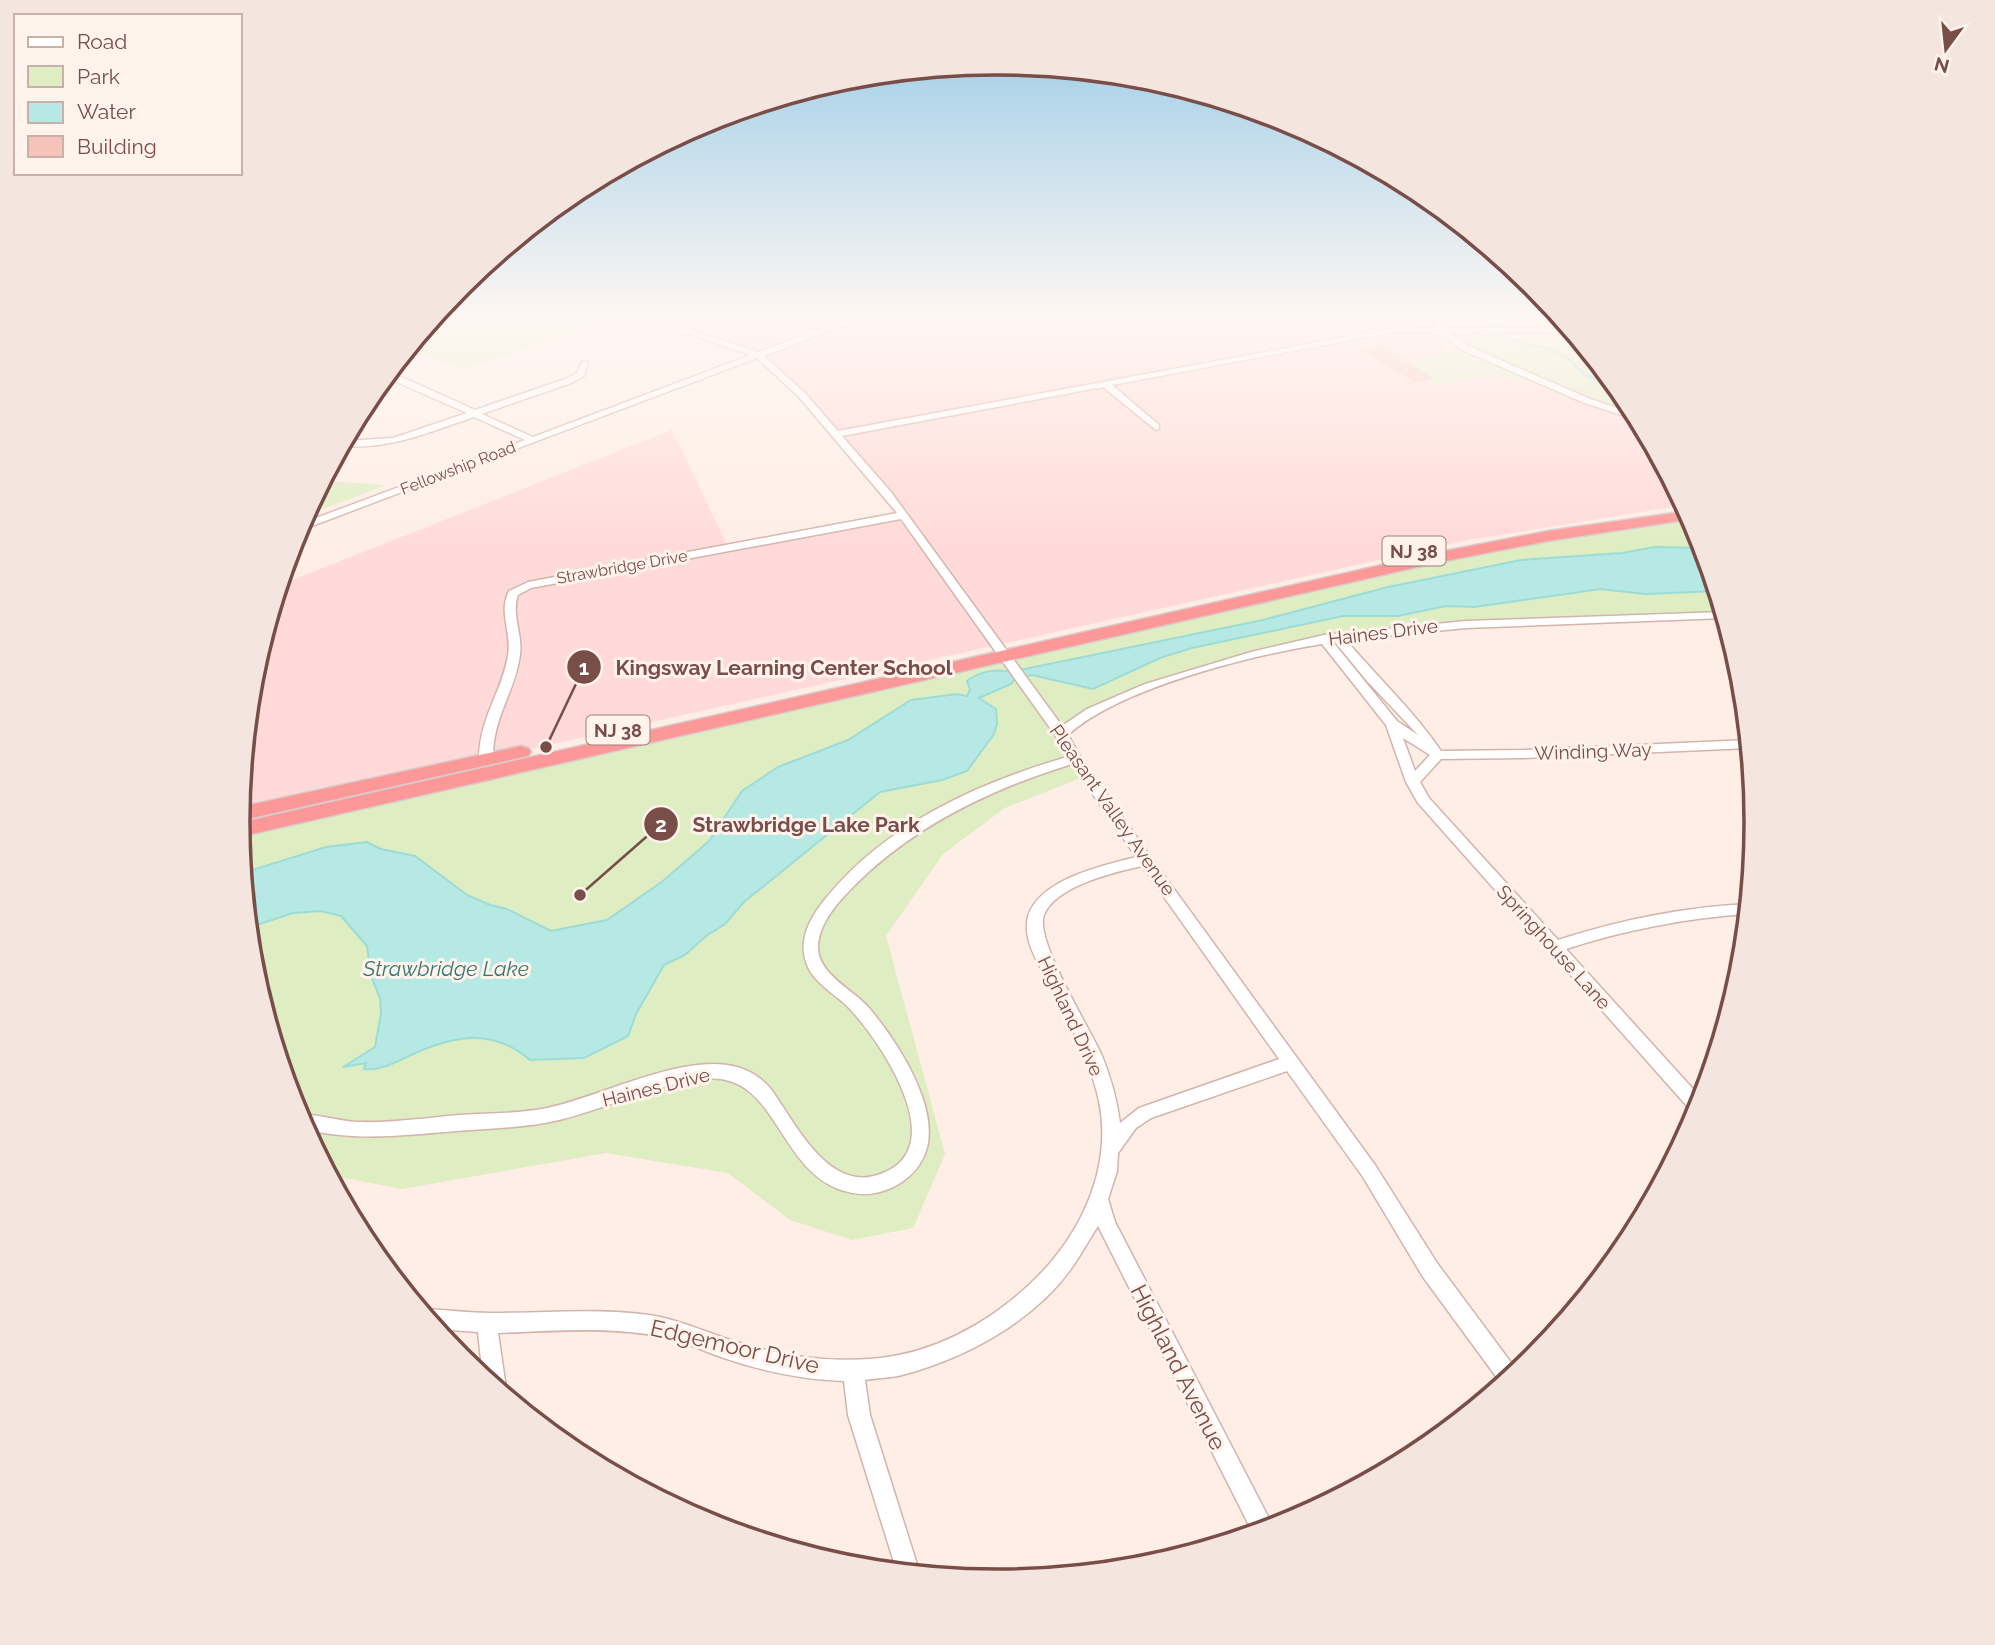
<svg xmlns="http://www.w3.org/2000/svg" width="1995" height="1645" font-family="Raleway,sans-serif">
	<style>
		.commercial { fill: #ffdad8 }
		.green { fill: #deedc2 }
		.water { fill: #b7e9e4; stroke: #9ddcd6; stroke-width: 2 }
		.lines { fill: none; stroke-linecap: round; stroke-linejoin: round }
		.stream { stroke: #9ddcd6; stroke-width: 2.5 }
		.building { fill: #f5c3ba }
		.minor-casing { stroke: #d3b4ac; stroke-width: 3 }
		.highway-casing { stroke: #d9cdcc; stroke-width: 3 }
		.minor { fill: #fff; fill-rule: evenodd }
		.highway { fill: #fc9897; fill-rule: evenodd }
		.labels { text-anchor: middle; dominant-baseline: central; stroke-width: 6; stroke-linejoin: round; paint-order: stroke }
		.far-street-label { font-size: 16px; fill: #794d48; stroke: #fff3ec }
		.shield { fill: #fff3ec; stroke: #a17f79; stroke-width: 2 }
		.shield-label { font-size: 18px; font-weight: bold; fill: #794d48 }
		.street-label { font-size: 19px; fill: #794d48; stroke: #fff3ec }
		.water-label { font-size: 21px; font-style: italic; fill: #377873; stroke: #fff3ec }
		.near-street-label { font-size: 23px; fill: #794d48; stroke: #fff3ec }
		.rim { fill: none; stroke: #794d48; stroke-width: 3.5 }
		.leader { fill: none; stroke: #794d48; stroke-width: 2.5 }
		.callout-dot { fill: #794d48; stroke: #fff3ec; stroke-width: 2.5 }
		.mark-label { font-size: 21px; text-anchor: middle; font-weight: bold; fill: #fff }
		.callout-label { font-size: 21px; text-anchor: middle; font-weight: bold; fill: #794d48; stroke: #fff3ec; stroke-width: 6; stroke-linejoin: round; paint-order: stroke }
	</style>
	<rect width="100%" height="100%" fill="#feeee5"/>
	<!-- commercial -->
	<polygon class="commercial" points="646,319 1562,319 1629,401 1685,505 1468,540 239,814 253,674 280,585 672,430 728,547 903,515 838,434 757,355"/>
	<!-- green -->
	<g class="green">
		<polygon points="433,319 614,319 464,369 407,350"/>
		<path d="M1458,319H1530C1542,333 1559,336 1577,337L1629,401L1635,412L1501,375L1437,385L1409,371L1412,363L1459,349L1478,336Z"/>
		<polygon points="323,481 387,485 304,516"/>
		<path d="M1690,515L1699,532L1724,615C1540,619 1350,617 1174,678C1135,692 1093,707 1062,735L1088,775L1005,808L943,854L886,936L945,1154L913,1228L852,1240L790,1220L728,1173L606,1153L402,1189L329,1175L296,1113L253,970L239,830L1577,531Z"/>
	</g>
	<!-- water -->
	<path class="water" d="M1655,547L1704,548L1717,591L1645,594L1601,589L1474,607L1446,606L1398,616H1343L1192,648L1160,658L1093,689L1032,675L1015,679L1011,684L979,698L996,709L997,724L994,734L967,771L942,780L880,792L744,902L725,924L706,936L685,955L664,965L636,1014L628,1036L584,1058L530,1060C493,1028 454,1035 411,1055C396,1062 381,1071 364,1069L366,1063L343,1067L375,1047L381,1014L380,998L371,976L367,946L341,916L321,911L293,913L248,928L243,873L326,847L367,842L381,849L415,856L467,895L490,905L507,909L551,931L607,920L663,881L709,841L742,791L778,767L848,740L911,700L957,694L967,696L970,690L967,681C978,672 996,668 1010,672L1263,620L1388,587L1521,560L1622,553Z"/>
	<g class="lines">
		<!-- stream -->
		<polyline class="stream" points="1483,319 1500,337 1550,349 1567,358 1584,374 1620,390"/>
	</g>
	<!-- building -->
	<polygon class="building" points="1380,345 1434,379 1415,382 1358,349"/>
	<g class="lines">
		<!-- minor casing -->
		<g class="minor-casing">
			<path id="minor" d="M645,319H657L758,352L847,319H858L764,356L805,393L838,431L1389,329L1437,328L1430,319H1438L1445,328H1569L1573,332L1449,333L1468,346L1588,398L1637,415L1640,421L1582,402L1462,350L1440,333H1389L1112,385L1159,425V429L1156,430L1103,387L842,436L891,492L1062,726L1087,709L1145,684L1251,652L1324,635L1466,621L1723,612L1725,618L1466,628L1346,640C1377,677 1414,711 1441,751L1523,750L1749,740V748L1523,758L1441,759L1420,782L1429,798L1558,940C1620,920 1683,907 1749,904L1748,914C1685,918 1625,930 1566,949L1703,1100L1698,1116L1694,1114L1418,803L1406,782L1386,725L1322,644C1253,655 1119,688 1068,735L1081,758L1150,856L1375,1165L1437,1263L1518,1372L1503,1386L1423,1277L1363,1177L1287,1071L1151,1118L1136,1128L1118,1153L1117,1171L1108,1199L1115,1222L1274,1528L1254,1535L1098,1226C1090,1238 1083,1251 1075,1263C1037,1320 967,1358 902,1375C890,1378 877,1378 865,1380L870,1415L920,1574L897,1572L848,1415L844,1381C803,1380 762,1371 724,1358C704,1351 684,1342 663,1337C610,1326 553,1331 498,1333L506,1388L503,1394L483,1378L478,1332L436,1329L421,1312L427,1309C448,1310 470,1313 491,1313C544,1313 596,1308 649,1315C676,1319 701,1330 727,1339C782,1357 842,1366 899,1355C954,1344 1005,1311 1043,1271C1085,1226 1112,1163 1099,1101C1090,1059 1068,1020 1049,983C1039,965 1022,939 1028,917C1039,879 1102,866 1136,857L1072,764C991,789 913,826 853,887C838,902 819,923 818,946C817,974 853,989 869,1008C897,1041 944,1112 924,1156C915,1176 896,1189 875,1193C862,1196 850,1193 838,1189C776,1164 775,1070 703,1079C655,1085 610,1107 563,1119C528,1128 492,1128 456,1131C405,1135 355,1142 304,1129L296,1114C313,1113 338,1121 358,1122C392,1123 426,1118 459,1115C488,1113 518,1114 547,1108C600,1097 685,1052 737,1067C747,1070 757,1075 764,1082C772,1088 777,1099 783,1107C805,1141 837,1193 883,1173C898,1167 908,1157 911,1141C919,1101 875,1035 848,1007C834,993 812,982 806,962C798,939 811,916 826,898C886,824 978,783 1067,757L1055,735L901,519L531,588L518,595C511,615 523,634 520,655C515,693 492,717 493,760L486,764L479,760C479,717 502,693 508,655C512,633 498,612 509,591L528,582L897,513L799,397L757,358L296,532L300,524L525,440L474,417C429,432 390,450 342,446L344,441L393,438L467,413L385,377L389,373L411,381L475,410L565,379L577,373L582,362H588L584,376L571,383L482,414L533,437L751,355ZM1333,642H1335L1367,681L1418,735L1397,721ZM1403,738L1430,755L1415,771ZM1142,866L1279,1059L1139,1108L1120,1123C1117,1100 1111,1078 1102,1056C1090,1028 1034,940 1044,915C1055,886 1115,872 1142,866Z"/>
		</g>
		<!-- highway casing -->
		<g class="highway-casing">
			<g id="highway">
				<polygon points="1688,511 1692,519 1548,541 1435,563 239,837 239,823 1435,553 1548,531"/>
				<polygon points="521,746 528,748 531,752 528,756 238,821 240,807"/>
			</g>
		</g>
		<!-- minor -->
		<use href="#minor" class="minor"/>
		<!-- highway -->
		<use href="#highway" class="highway"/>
	</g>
	<!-- sky -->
	<linearGradient id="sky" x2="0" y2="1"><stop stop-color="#94c9e6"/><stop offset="0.58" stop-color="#fff7f3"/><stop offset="1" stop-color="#fff7f3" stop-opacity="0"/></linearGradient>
	<rect width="1995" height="549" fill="url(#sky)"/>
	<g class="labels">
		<!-- far-street labels -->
		<g class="far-street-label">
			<text transform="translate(458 468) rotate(-21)">Fellowship Road</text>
			<text transform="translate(622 567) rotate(-10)">Strawbridge Drive</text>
		</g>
		<!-- shield labels -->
		<g class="shield">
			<rect x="1382.5" y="536.5" width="63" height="29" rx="5"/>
			<rect x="586.5" y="715.5" width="63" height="29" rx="5"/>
		</g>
		<g class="shield-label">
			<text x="1414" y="551">NJ 38</text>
			<text x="618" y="730">NJ 38</text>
		</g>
		<!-- street labels -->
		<g class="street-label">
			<text transform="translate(1383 632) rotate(-7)">Haines Drive</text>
			<text transform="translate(1593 751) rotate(-2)">Winding Way</text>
			<text transform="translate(1113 810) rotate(55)">Pleasant Valley Avenue</text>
			<text transform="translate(1554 947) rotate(48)">Springhouse Lane</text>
			<text transform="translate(1071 1016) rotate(65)">Highland Drive</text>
			<text transform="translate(656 1087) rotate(-14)">Haines Drive</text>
		</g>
		<!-- water labels -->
		<g class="water-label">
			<text x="446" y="968">Strawbridge Lake</text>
		</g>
		<!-- near-street labels -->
		<g class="near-street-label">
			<text transform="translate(735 1346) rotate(13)">Edgemoor Drive</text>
			<text transform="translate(1179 1367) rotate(63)">Highland Avenue</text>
		</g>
	</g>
	<!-- crop -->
	<path d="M0 0H1995V1645H0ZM250 822a747 747 0 1 1 1494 0a747 747 0 1 1-1494 0Z" fill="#f4e6df" fill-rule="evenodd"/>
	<path class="rim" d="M250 822a747 747 0 1 1 1494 0a747 747 0 1 1-1494 0Z"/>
	<!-- callouts -->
	<path class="leader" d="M546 747L584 667M580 895L661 824"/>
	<g class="callout-dot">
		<circle cx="546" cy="747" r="7"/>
		<circle cx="580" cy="895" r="7"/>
		<circle cx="584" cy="667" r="18"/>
		<circle cx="661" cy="824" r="18"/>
	</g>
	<g class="mark-label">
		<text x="584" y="675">1</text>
		<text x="661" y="832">2</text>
	</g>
	<g class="callout-label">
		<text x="784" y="675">Kingsway Learning Center School</text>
		<text x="806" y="832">Strawbridge Lake Park</text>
	</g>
	<!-- legend -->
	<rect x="14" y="14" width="228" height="161" fill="#fff3ec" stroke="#c9b1aa" stroke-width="2"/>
	<rect x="28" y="37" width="35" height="10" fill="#ffffff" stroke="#c9b1aa" stroke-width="2"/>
	<text x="77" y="49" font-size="21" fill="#794d48">Road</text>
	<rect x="28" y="66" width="35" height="21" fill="#deedc2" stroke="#c9b1aa" stroke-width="2"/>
	<text x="77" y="84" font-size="21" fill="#794d48">Park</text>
	<rect x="28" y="102" width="35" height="21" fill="#b7e9e4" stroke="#c9b1aa" stroke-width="2"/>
	<text x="77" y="119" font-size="21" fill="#794d48">Water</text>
	<rect x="28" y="136" width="35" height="21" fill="#f5c3ba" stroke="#c9b1aa" stroke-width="2"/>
	<text x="77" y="154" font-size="21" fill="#794d48">Building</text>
	<!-- north arrow -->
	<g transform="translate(1946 49) rotate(195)" stroke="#fff3ec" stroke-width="5" paint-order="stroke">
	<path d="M0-5L12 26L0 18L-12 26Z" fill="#794d48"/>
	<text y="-10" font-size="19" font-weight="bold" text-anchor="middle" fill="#794d48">N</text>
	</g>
</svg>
